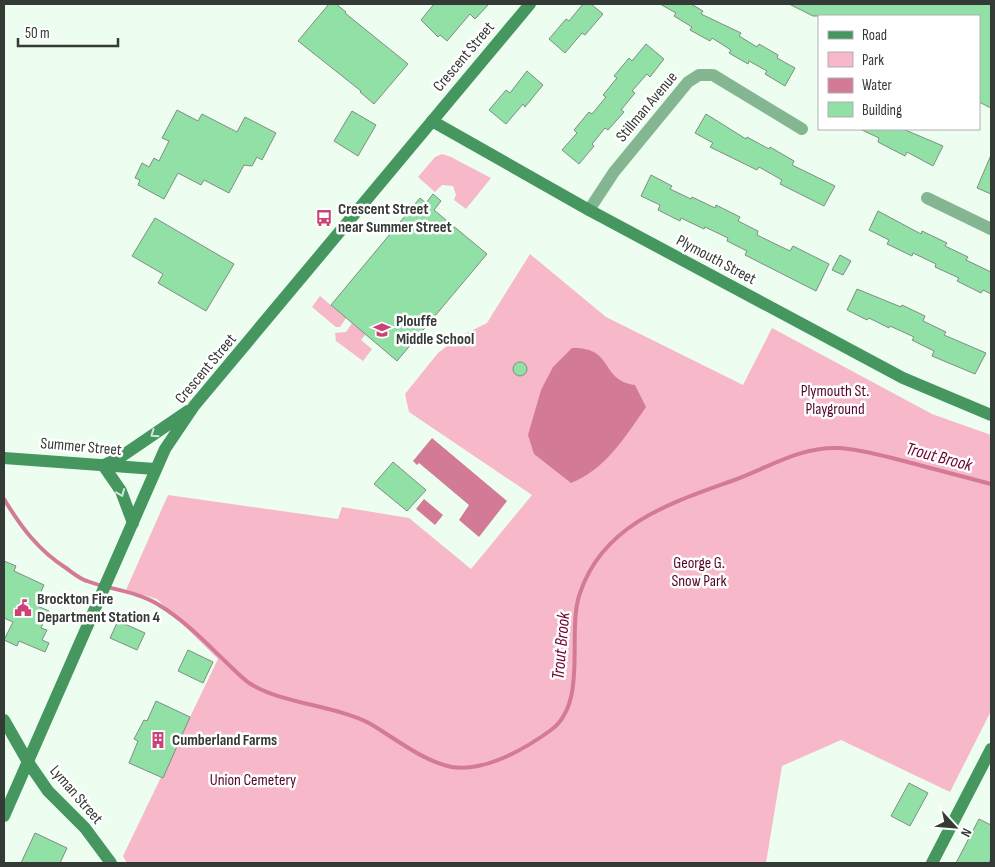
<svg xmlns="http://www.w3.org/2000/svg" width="995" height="867" font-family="'Sofia Sans Condensed',sans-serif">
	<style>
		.green { fill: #f7b8c9 }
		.water { fill: #d37b96 }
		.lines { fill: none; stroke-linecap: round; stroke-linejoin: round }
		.stream { stroke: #d37b96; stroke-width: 4 }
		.building { fill: #91e0a6; stroke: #808e83 }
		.street { stroke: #84b791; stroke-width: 12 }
		.secondary { stroke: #45965f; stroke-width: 12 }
		.oneway { stroke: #d0e5d7 }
		.labels { text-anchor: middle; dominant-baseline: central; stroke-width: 5; stroke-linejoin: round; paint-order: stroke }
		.street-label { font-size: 16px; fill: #343a35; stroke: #fff }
		.poi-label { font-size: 16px; font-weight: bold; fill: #343a35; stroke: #fff; text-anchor: start }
		.park-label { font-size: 16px; fill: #56062a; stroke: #fff }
		.water-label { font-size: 18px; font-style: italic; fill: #6f0035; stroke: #fff }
	</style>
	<rect width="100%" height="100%" fill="#edfdf0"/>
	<!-- green -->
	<g class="green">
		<polygon points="442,154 451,157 491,178 466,209 454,200 456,195 453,186 442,185 435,192 418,177 435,157"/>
		<polygon points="530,254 606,317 743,385 772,328 932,414 991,435 991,711 950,792 841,740 782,766 766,863 127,863 123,856 218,659 157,599 126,590 168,495 338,519 342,507 409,518 471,569 532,495 409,412 405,394 438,353 459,337 487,323"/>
		<polygon points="320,296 346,318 340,327 336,327 312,307"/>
		<polygon points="352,323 366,334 361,340 372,349 363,361 336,341 335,333 346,332"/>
	</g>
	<!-- water -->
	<g class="water">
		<path d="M572,348C615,347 599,380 635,385L646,407C625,437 606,469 571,483L534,454L528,435L541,390L553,367Z"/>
		<polygon points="432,438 507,501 479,537 459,520 469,505 419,463 417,465 413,461"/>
		<polygon points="424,499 443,515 435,525 416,509"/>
	</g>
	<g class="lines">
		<!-- stream -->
		<path class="stream" d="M4,499C21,527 38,550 66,568C73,573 80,579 87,581C111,590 137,591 159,605C184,620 205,642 226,662C233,669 241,677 249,683C282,704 334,705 369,723C393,737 424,762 452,767C485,772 525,749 551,730C589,702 566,632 580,593C604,522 674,502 737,479C771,466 800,447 838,448C859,449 880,455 900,460C930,468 961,476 991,484"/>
	</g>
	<!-- building -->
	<g class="building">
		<polygon points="329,4 336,4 346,12 345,13 408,64 374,104 360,92 361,91 298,41"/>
		<polygon points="434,4 489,4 475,19 470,14 447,41 440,35 438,37 421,20"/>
		<polygon points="583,4 591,4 603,14 585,35 582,33 565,53 549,39 566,19 569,21"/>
		<polygon points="660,4 691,4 703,11 701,14 741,33 739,36 757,47 759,44 778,55 777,58 795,68 785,86 765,74 767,71 749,61 748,64 729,53 731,50 712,38 710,41 690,30 692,27 674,16 676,13"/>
		<polygon points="789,4 991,4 991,108 979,102 979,16 813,16"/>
		<polygon points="646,44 664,59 650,77 647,74 632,91 635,93 621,110 624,112 608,130 605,128 592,144 594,146 579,164 562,150 577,133 574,130 589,112 592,114 606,97 603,95 617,78 614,76 629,58 632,61"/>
		<polygon points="527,71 543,85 525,107 523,104 506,124 489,110 506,90 510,93"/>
		<polygon points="177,110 198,121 202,114 237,132 245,117 276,133 262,160 257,157 252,166 244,165 229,193 204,180 201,185 178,173 164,199 138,185 140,180 135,178 142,163 149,167 154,158 159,161 169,141 162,138"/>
		<polygon points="352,111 376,125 358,156 334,141"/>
		<polygon points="706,114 746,139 747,137 769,149 770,147 794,161 792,165 835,186 824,206 780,184 782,180 759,167 757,170 710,147 713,143 695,133"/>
		<polygon points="860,129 903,129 943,146 933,166 907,152 905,156 878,142 879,138"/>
		<polygon points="991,155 991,194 977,188"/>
		<polygon points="651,175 672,186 670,189 691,199 692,197 715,208 716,205 740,217 738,221 758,231 757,235 790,251 793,246 829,264 816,291 745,255 747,251 727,241 728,238 705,227 704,229 681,218 680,221 658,210 660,205 641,196"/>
		<polygon points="433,194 441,201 434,210 487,254 397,361 331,305 420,198 426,203"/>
		<polygon points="878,211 921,234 922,231 947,243 945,246 968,257 966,260 991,272 991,294 983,290 981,293 957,281 959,278 935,267 936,264 913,253 912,256 887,244 889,240 869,230"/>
		<polygon points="155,218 234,264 206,311 158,283 163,274 132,256"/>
		<polygon points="840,255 851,261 843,275 832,270"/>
		<polygon points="857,289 901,307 902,305 925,316 923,321 946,332 944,335 986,353 975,374 932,356 934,351 912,340 914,337 890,326 889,328 869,318 867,320 847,310"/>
		<circle cx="520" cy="369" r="7"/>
		<polygon points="393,462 426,490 407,511 374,484"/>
		<polygon points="4,561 16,566 14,571 44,585 35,605 49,611 41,628 47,630 42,640 49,643 45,652 19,641 17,646 4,640 13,622 4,618"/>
		<polygon points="118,621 145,633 137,650 110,638"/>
		<polygon points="188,650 213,662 203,683 178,671"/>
		<polygon points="156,701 190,717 163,778 129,763 138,741 134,739 144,720 147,721"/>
		<polygon points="909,783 928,793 910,826 891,816"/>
		<polygon points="979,819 991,825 991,858 989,863 956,863"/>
		<polygon points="35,833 67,848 60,863 21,863"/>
	</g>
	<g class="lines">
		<!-- street -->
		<g class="street">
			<polyline points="927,198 991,229"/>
			<polyline points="589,210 614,172 688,82 699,75 713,75 802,129"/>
		</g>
		<!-- secondary -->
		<g class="secondary">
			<polyline points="432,121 589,210 903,378 991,415"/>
			<polyline points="4,458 155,469"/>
			<polyline points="103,465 121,491 133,523"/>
			<polyline points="104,465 122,456 188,411"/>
			<polyline points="4,720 28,762 48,791 85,828 111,863"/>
			<polyline points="4,816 165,449 194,406 530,4"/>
			<polyline points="932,863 991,749"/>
		</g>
	</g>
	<!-- one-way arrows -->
	<defs><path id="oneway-chevron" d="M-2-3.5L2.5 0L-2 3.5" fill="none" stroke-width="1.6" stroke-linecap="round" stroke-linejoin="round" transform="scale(1.25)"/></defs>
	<g class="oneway">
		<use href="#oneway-chevron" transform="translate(154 434) rotate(145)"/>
		<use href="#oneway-chevron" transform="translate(121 493) rotate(67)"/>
	</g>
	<!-- icons -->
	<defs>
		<g id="bus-bare" transform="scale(1.35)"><path d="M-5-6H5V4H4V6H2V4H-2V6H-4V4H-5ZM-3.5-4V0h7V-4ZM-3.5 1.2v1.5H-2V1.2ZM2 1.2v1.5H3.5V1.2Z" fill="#cd4276" stroke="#fff" stroke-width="2.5" paint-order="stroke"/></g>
		<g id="school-bare" transform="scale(1.35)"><path d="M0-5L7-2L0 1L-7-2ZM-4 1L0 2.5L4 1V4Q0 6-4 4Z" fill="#cd4276" stroke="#fff" stroke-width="2.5" paint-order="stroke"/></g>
		<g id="civic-bare" transform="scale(1.35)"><path d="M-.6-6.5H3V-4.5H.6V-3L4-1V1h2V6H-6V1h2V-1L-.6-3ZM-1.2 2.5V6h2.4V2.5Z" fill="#cd4276" stroke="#fff" stroke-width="2.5" paint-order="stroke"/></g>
		<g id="building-bare" transform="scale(1.35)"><path d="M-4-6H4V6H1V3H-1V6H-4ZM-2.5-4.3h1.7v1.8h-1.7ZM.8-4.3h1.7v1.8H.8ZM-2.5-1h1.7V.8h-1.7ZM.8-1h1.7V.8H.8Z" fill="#cd4276" stroke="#fff" stroke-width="2.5" paint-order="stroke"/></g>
	</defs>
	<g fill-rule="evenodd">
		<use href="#bus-bare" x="324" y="218"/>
		<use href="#school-bare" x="382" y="330"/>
		<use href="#civic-bare" x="23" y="608"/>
		<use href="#building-bare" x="158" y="740"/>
	</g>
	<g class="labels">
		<!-- street labels -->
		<g class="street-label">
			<text transform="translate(464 57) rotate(-50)">Crescent Street</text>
			<text transform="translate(647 107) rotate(-50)">Stillman Avenue</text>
			<text transform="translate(716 260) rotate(28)">Plymouth Street</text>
			<text transform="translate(206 369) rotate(-50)">Crescent Street</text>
			<text transform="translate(81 447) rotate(5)">Summer Street</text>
			<text transform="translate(76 795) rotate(49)">Lyman Street</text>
		</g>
		<!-- poi labels -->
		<g class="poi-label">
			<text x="338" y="209">Crescent Street<tspan x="338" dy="18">near Summer Street</tspan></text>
			<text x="396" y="321">Plouffe<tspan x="396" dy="18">Middle School</tspan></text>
			<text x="37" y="599">Brockton Fire<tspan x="37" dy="18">Department Station 4</tspan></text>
			<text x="172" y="740">Cumberland Farms</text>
		</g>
		<!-- park labels -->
		<g class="park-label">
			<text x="835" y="391">Plymouth St.<tspan x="835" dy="18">Playground</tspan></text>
			<text x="699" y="563">George G.<tspan x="699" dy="18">Snow Park</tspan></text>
			<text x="253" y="780">Union Cemetery</text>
		</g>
		<!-- water labels -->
		<g class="water-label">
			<text transform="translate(939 457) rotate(15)">Trout Brook</text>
			<text transform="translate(561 646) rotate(-85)">Trout Brook</text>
		</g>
	</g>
	<!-- border -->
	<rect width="995" height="867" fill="none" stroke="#343a35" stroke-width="10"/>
	<!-- legend -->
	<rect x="818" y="15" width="162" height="115" fill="#ffffff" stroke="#aeb0ae"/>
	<rect x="828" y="31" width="25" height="8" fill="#45965f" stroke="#aeb0ae"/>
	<text x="862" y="40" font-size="15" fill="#343a35">Road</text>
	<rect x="828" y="52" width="25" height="15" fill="#f7b8c9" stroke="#aeb0ae"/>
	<text x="862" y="65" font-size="15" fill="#343a35">Park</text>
	<rect x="828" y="78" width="25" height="15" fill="#d37b96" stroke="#aeb0ae"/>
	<text x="862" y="90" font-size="15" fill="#343a35">Water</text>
	<rect x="828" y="102" width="25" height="15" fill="#91e0a6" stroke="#aeb0ae"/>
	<text x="862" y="115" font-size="15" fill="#343a35">Building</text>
	<!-- north arrow -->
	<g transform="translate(955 827) rotate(116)" stroke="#ffffff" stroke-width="4" paint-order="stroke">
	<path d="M0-4L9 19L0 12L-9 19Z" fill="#343a35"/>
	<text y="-8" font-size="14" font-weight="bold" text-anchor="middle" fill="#343a35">N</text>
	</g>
	<!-- scale -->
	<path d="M18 38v8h100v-8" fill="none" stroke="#343a35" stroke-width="2.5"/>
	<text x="25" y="38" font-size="15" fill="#343a35" stroke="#ffffff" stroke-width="4" paint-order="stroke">50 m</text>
</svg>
